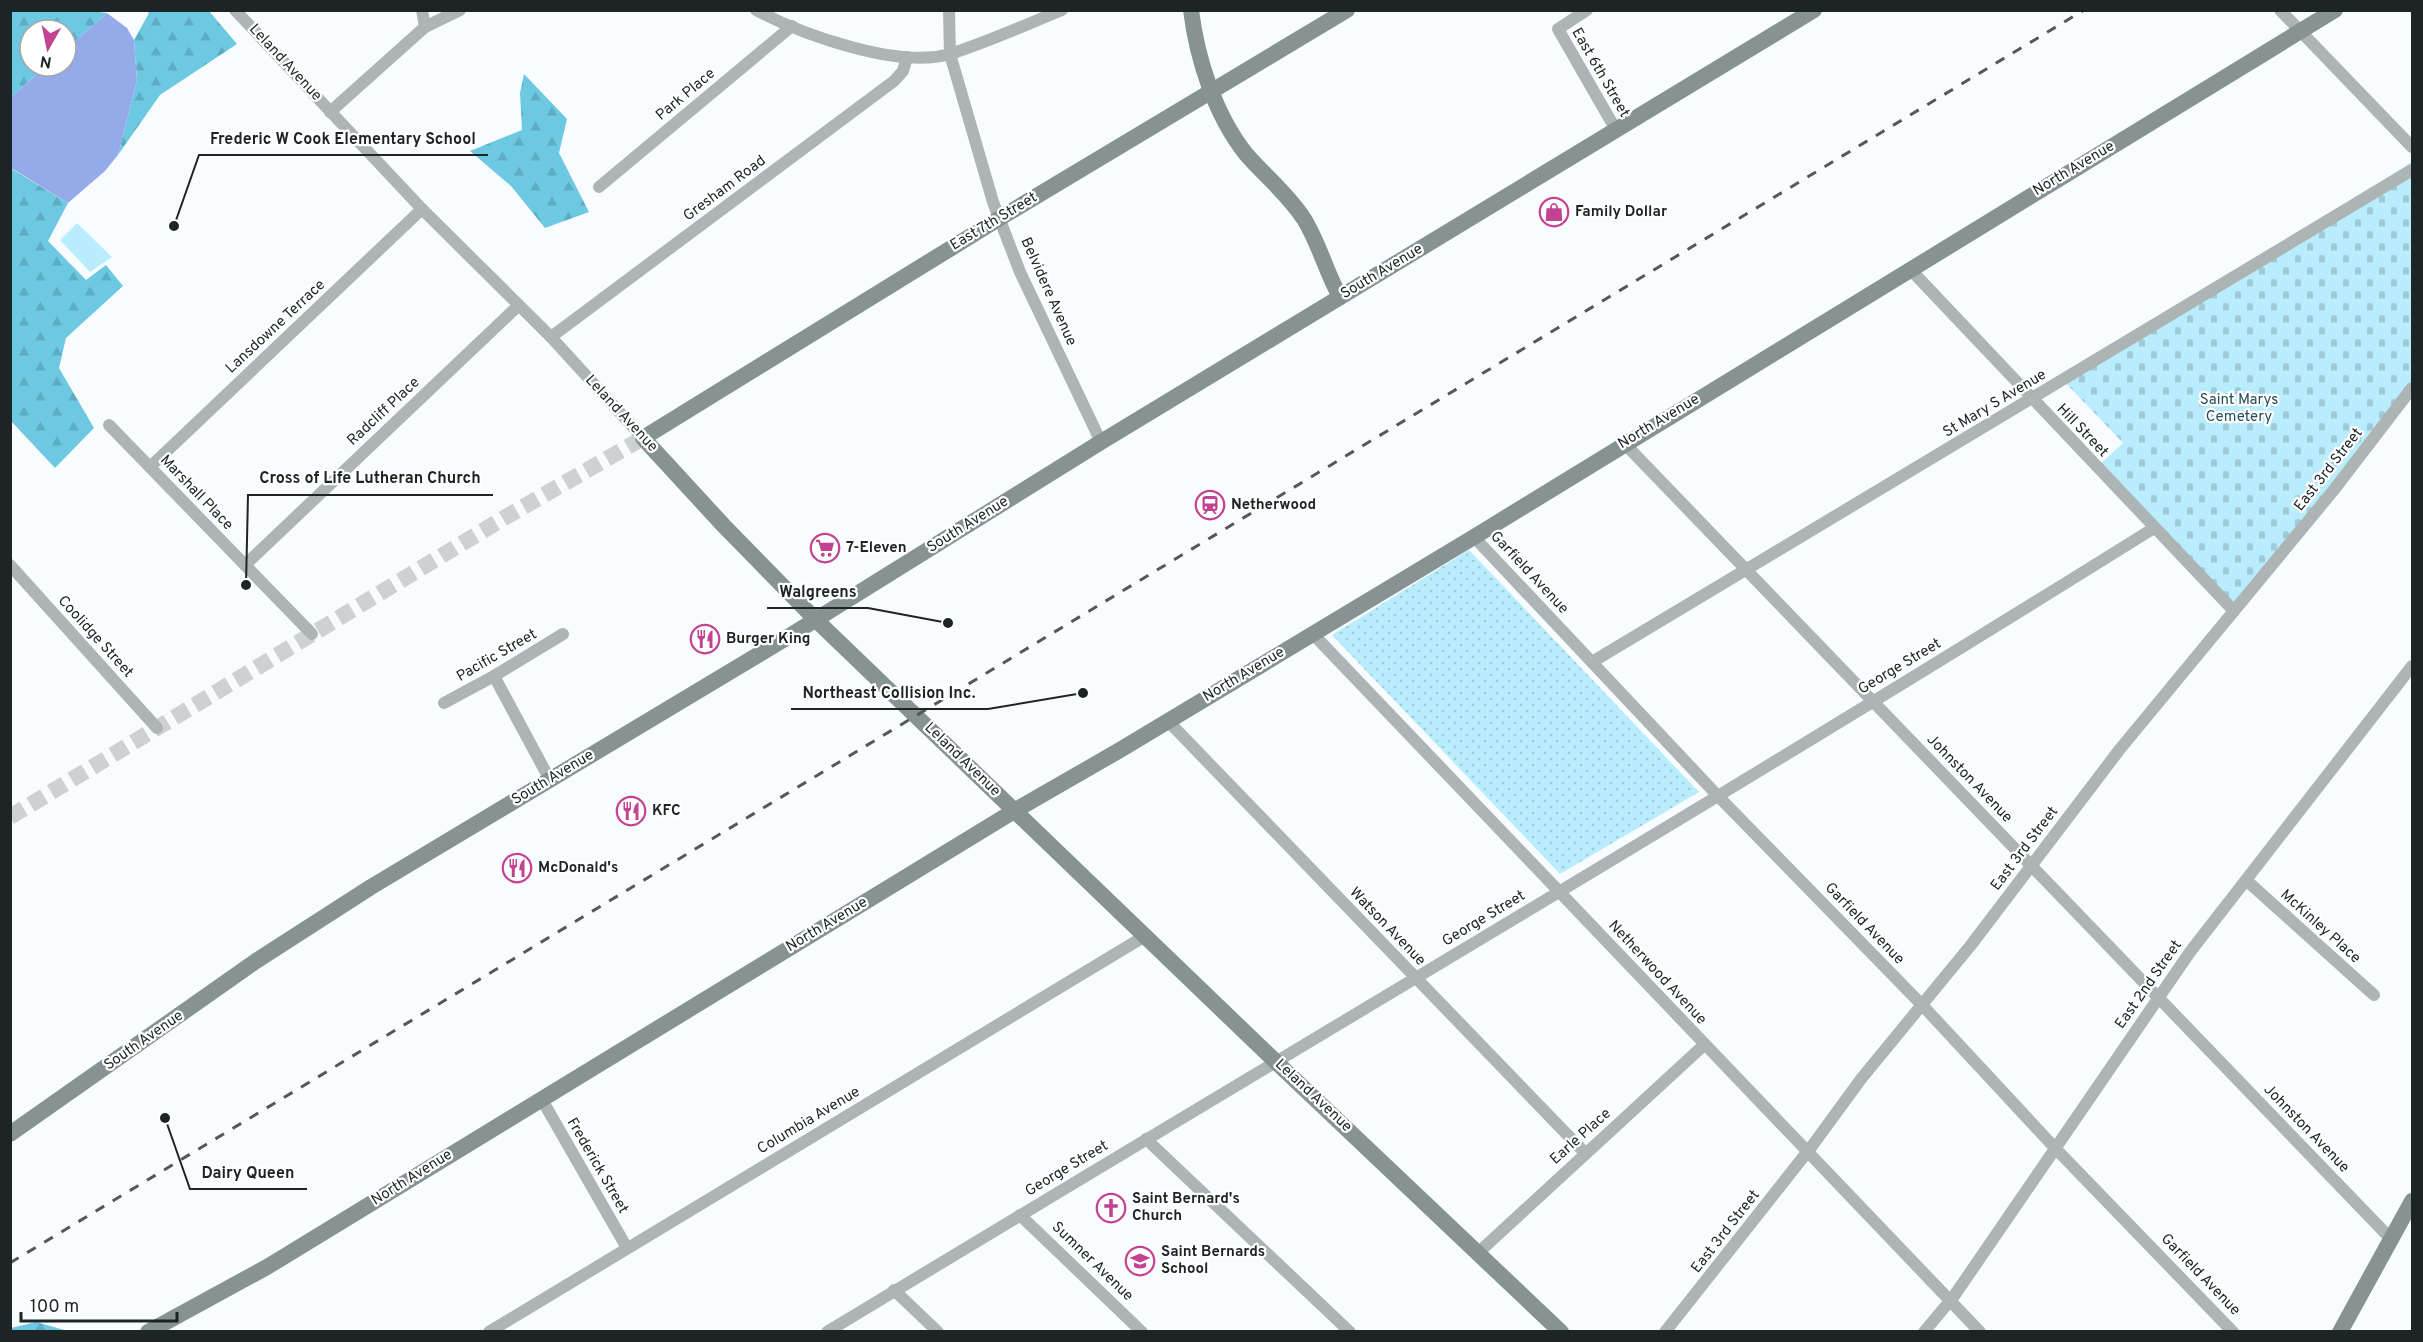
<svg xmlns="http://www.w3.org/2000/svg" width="2423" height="1342" font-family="Overpass,sans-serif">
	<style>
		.grass { fill: #b9edfd }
		.forest { fill: url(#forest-firs) }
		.cemetery { fill: url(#cemetery-stones) }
		.park { fill: url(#park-dots) }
		.water { fill: #95abe9 }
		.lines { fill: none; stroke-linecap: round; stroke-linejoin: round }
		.secondary-tunnel { stroke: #cdd1d3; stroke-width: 16; stroke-dasharray: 16 8; stroke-linecap: butt }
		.street { stroke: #acb5b4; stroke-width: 12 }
		.secondary { stroke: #869392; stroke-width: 16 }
		.rail { stroke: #53595b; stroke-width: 3; stroke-dasharray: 10 10; stroke-linecap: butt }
		.labels { text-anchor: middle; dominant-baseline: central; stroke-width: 4.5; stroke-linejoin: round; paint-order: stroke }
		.street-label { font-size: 15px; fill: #1d2426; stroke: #fff }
		.poi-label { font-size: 15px; font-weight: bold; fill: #1d2426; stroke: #fff; text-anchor: start }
		.park-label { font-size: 15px; fill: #264f5a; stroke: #fff }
		.leader { fill: none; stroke: #1d2426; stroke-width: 2 }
		.callout-dot { fill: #1d2426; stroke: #fff; stroke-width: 2 }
		.callout-label { font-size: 16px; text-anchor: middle; font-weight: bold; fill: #1d2426; stroke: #fff; stroke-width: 4.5; stroke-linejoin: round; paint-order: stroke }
	</style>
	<defs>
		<pattern id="forest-firs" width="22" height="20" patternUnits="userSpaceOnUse" patternTransform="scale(1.5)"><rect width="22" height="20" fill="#6dc8e1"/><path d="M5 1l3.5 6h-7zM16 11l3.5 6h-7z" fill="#5eacc1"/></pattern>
		<pattern id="cemetery-stones" width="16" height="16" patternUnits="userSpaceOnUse" patternTransform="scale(1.5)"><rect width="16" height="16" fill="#b9edfd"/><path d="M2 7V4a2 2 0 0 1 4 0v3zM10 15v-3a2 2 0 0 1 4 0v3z" fill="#9fcbd9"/></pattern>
		<pattern id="park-dots" width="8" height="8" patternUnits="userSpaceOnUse" patternTransform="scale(1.5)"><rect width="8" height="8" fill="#b9edfd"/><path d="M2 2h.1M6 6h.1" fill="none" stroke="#9fcbd9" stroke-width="1.8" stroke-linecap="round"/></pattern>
	</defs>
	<rect width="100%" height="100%" fill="#f9fcfe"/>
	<!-- grass -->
	<polygon class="grass" points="77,223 112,257 90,272 60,240"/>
	<!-- forest -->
	<g class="forest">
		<polygon points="84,10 107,13 66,49 66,30 30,30 30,66 46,66 11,97 11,11"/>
		<polygon points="147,11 209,11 237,44 160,95 118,155 137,80 134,40 149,13"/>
		<polygon points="524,74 567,119 559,153 589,212 545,228 511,186 470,151 522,130 520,93"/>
		<polygon points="10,168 68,203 48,241 86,280 106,265 123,286 66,338 59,368 94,428 55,468 11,421"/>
		<polygon points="36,1322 68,1331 11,1331 11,1328"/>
	</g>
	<!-- cemetery -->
	<polygon class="cemetery" points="2412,162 2412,381 2234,608 2099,465 2123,443 2061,378"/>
	<!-- park -->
	<polygon class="park" points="1469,550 1699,792 1560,874 1332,635"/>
	<!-- water -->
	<polygon class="water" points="107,13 127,28 134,40 137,80 118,155 105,171 68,203 11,168 11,97 46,66 66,66 66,49"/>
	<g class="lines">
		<!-- secondary-tunnel -->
		<polyline class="secondary-tunnel" points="10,817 504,518 643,438"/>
		<!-- street -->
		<g class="street">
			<polyline points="235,10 422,209 551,337 643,438"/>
			<polyline points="422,10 425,27"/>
			<path d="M756,10C803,35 898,69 950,54C988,42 1025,25 1062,10"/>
			<polyline points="949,10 950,54 993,202 1020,272 1101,442"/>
			<polyline points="1587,10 1558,29 1616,130"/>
			<polyline points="2280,10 2412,147"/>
			<polyline points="330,112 425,27 460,10"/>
			<polyline points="599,187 792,26"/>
			<polyline points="1910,269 2234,611"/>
			<polyline points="551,337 894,81 903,71 907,57"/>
			<polyline points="109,425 312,634"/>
			<polyline points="1624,443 2391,1239"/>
			<polyline points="150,467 422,209"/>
			<polyline points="1474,537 1717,795 1924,1007 2055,1148 2233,1332"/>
			<polyline points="10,565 157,728"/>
			<polyline points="245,565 518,306"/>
			<polyline points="1313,634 1980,1332"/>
			<polyline points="1592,662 2412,170"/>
			<polyline points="494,676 550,780"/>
			<polyline points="444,703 494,676 563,634"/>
			<polyline points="1168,721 1585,1153"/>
			<polyline points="2246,880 2374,995"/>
			<polyline points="541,1098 627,1248"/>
			<polyline points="1146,1139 1350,1332"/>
			<polyline points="1020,1215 1142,1332"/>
			<polyline points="1479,1252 1704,1045"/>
			<polyline points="894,1290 938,1332"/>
			<polyline points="489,1332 1145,936"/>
			<path d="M827,1332C1269,1064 1716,802 2154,528"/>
			<polyline points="1665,1332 1812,1146 1861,1079 1971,945 2120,749 2333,491 2412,388"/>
			<polyline points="1924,1332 1954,1296 2190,952 2412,666"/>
		</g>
		<!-- secondary -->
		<g class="secondary">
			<path d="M1191,10C1197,59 1215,115 1246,154C1265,176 1288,194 1304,219C1319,243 1326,272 1340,297"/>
			<polyline points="1347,10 1000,218 643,438 724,526 816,620 1275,1061 1561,1332"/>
			<polyline points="10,1134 256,961 371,887 783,640 1101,442 1814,10"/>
			<polyline points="148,1332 267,1267 1014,811 1120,750 1474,537 2335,10"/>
			<polyline points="2340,1332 2412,1201"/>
		</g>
		<!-- rail -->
		<polyline class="rail" points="10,1263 2084,10"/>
	</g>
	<!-- icons -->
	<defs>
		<g id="shop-ring" transform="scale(1.5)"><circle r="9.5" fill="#fff" stroke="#c24491" stroke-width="1.5"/><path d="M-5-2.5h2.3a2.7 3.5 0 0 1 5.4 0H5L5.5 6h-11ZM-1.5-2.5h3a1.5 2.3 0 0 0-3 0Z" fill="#c24491"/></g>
		<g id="station-ring" transform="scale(1.5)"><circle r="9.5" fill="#fff" stroke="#c24491" stroke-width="1.5"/><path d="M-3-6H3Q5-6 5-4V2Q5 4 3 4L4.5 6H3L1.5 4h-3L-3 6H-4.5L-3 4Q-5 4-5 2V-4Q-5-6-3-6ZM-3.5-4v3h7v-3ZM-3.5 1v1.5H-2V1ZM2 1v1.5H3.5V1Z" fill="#c24491"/></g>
		<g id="supermarket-ring" transform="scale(1.5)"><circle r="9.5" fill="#fff" stroke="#c24491" stroke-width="1.5"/><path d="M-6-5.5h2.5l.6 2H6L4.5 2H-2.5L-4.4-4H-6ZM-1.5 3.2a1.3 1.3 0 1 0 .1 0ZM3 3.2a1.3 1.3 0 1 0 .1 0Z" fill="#c24491"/></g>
		<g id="restaurant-ring" transform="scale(1.5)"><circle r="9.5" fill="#fff" stroke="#c24491" stroke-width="1.5"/><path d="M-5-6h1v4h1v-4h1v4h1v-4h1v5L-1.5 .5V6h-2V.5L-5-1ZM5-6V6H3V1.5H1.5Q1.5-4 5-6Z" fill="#c24491"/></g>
		<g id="church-ring" transform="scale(1.5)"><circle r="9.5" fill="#fff" stroke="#c24491" stroke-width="1.5"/><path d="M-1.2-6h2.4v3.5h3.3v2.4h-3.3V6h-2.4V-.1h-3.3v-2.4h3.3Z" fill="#c24491"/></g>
		<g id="school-ring" transform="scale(1.5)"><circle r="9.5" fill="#fff" stroke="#c24491" stroke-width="1.5"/><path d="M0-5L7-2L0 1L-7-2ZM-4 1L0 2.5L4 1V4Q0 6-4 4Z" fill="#c24491"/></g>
	</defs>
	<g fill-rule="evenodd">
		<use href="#shop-ring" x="1554" y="212"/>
		<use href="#station-ring" x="1210" y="505"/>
		<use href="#supermarket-ring" x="825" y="548"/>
		<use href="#restaurant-ring" x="705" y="639"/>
		<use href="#restaurant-ring" x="631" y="811"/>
		<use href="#restaurant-ring" x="517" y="868"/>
		<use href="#church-ring" x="1111" y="1208"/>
		<use href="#school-ring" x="1140" y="1261"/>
	</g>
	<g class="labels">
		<!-- street labels -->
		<g class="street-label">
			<text transform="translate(285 63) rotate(47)">Leland Avenue</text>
			<text transform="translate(1600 73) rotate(60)">East 6th Street</text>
			<text transform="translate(686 95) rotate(-40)">Park Place</text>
			<text transform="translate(2074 169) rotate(-31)">North Avenue</text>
			<text transform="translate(725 189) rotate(-37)">Gresham Road</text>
			<text transform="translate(994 222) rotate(-31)">East 7th Street</text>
			<text transform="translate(1382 272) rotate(-31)">South Avenue</text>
			<text transform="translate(1048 292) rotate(66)">Belvidere Avenue</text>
			<text transform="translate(276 327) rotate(-43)">Lansdowne Terrace</text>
			<text transform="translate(1995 404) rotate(-31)">St Mary S Avenue</text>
			<text transform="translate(384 412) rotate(-43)">Radcliff Place</text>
			<text transform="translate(621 414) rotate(47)">Leland Avenue</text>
			<text transform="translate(1659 422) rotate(-31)">North Avenue</text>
			<text transform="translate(2082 431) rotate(46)">Hill Street</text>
			<text transform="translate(2329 470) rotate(-52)">East 3rd Street</text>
			<text transform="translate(196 493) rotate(46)">Marshall Place</text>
			<text transform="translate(968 525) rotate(-32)">South Avenue</text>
			<text transform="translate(1529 573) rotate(47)">Garfield Avenue</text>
			<text transform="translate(95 637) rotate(48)">Coolidge Street</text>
			<text transform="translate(497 656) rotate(-30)">Pacific Street</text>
			<text transform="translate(1900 667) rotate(-31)">George Street</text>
			<text transform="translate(1244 675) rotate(-31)">North Avenue</text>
			<text transform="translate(962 760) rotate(44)">Leland Avenue</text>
			<text transform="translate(553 778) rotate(-31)">South Avenue</text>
			<text transform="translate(1969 779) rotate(46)">Johnston Avenue</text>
			<text transform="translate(2025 849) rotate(-53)">East 3rd Street</text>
			<text transform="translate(1484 919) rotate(-31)">George Street</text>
			<text transform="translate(1864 924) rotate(46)">Garfield Avenue</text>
			<text transform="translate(827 925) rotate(-31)">North Avenue</text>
			<text transform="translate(1387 927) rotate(46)">Watson Avenue</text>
			<text transform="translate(2320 927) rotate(42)">McKinley Place</text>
			<text transform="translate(1657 973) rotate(47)">Netherwood Avenue</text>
			<text transform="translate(2149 985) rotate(-55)">East 2nd Street</text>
			<text transform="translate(144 1041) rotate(-35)">South Avenue</text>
			<text transform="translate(1313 1096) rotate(43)">Leland Avenue</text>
			<text transform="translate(809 1121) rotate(-31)">Columbia Avenue</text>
			<text transform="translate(2306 1129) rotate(46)">Johnston Avenue</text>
			<text transform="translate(1581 1137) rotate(-42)">Earle Place</text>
			<text transform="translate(597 1166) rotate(60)">Frederick Street</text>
			<text transform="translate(1067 1169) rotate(-31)">George Street</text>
			<text transform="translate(412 1178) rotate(-32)">North Avenue</text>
			<text transform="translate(1726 1232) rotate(-52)">East 3rd Street</text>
			<text transform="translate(1092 1262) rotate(44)">Sumner Avenue</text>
			<text transform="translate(2200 1275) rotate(46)">Garfield Avenue</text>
		</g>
		<!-- poi labels -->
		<g class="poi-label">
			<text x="1575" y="212">Family Dollar</text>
			<text x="1231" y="505">Netherwood</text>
			<text x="846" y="548">7-Eleven</text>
			<text x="726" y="639">Burger King</text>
			<text x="652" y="811">KFC</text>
			<text x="538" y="868">McDonald's</text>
			<text x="1132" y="1199">Saint Bernard's<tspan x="1132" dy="17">Church</tspan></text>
			<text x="1161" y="1252">Saint Bernards<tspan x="1161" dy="17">School</tspan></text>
		</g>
		<!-- park labels -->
		<g class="park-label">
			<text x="2239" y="400">Saint Marys<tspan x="2239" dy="17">Cemetery</tspan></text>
		</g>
	</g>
	<!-- callouts -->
	<path class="leader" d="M174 226L199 155H488M246 585L248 495H493M948 623L868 608H767M1083 693L988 709H791M165 1118L190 1189H307"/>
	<g class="callout-dot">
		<circle cx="174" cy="226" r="6"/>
		<circle cx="246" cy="585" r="6"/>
		<circle cx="948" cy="623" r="6"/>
		<circle cx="1083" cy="693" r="6"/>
		<circle cx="165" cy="1118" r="6"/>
	</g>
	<g class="callout-label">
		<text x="343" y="144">Frederic W Cook Elementary School</text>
		<text x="370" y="483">Cross of Life Lutheran Church</text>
		<text x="818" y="597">Walgreens</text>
		<text x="889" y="698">Northeast Collision Inc.</text>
		<text x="248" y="1178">Dairy Queen</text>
	</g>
	<!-- border -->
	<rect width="2423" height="1342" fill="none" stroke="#1d2426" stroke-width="24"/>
	<!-- north arrow -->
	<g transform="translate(48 48) rotate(189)"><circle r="28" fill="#ffffff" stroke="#a5a7a8" stroke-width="1.5"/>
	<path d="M0-4.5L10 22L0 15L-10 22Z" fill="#c24491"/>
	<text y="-9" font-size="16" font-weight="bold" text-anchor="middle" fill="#1d2426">N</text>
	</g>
	<!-- scale -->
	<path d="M21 1312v9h156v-9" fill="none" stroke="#1d2426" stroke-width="3"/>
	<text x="30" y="1312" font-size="18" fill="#1d2426" stroke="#ffffff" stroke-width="4.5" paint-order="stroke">100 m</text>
</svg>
